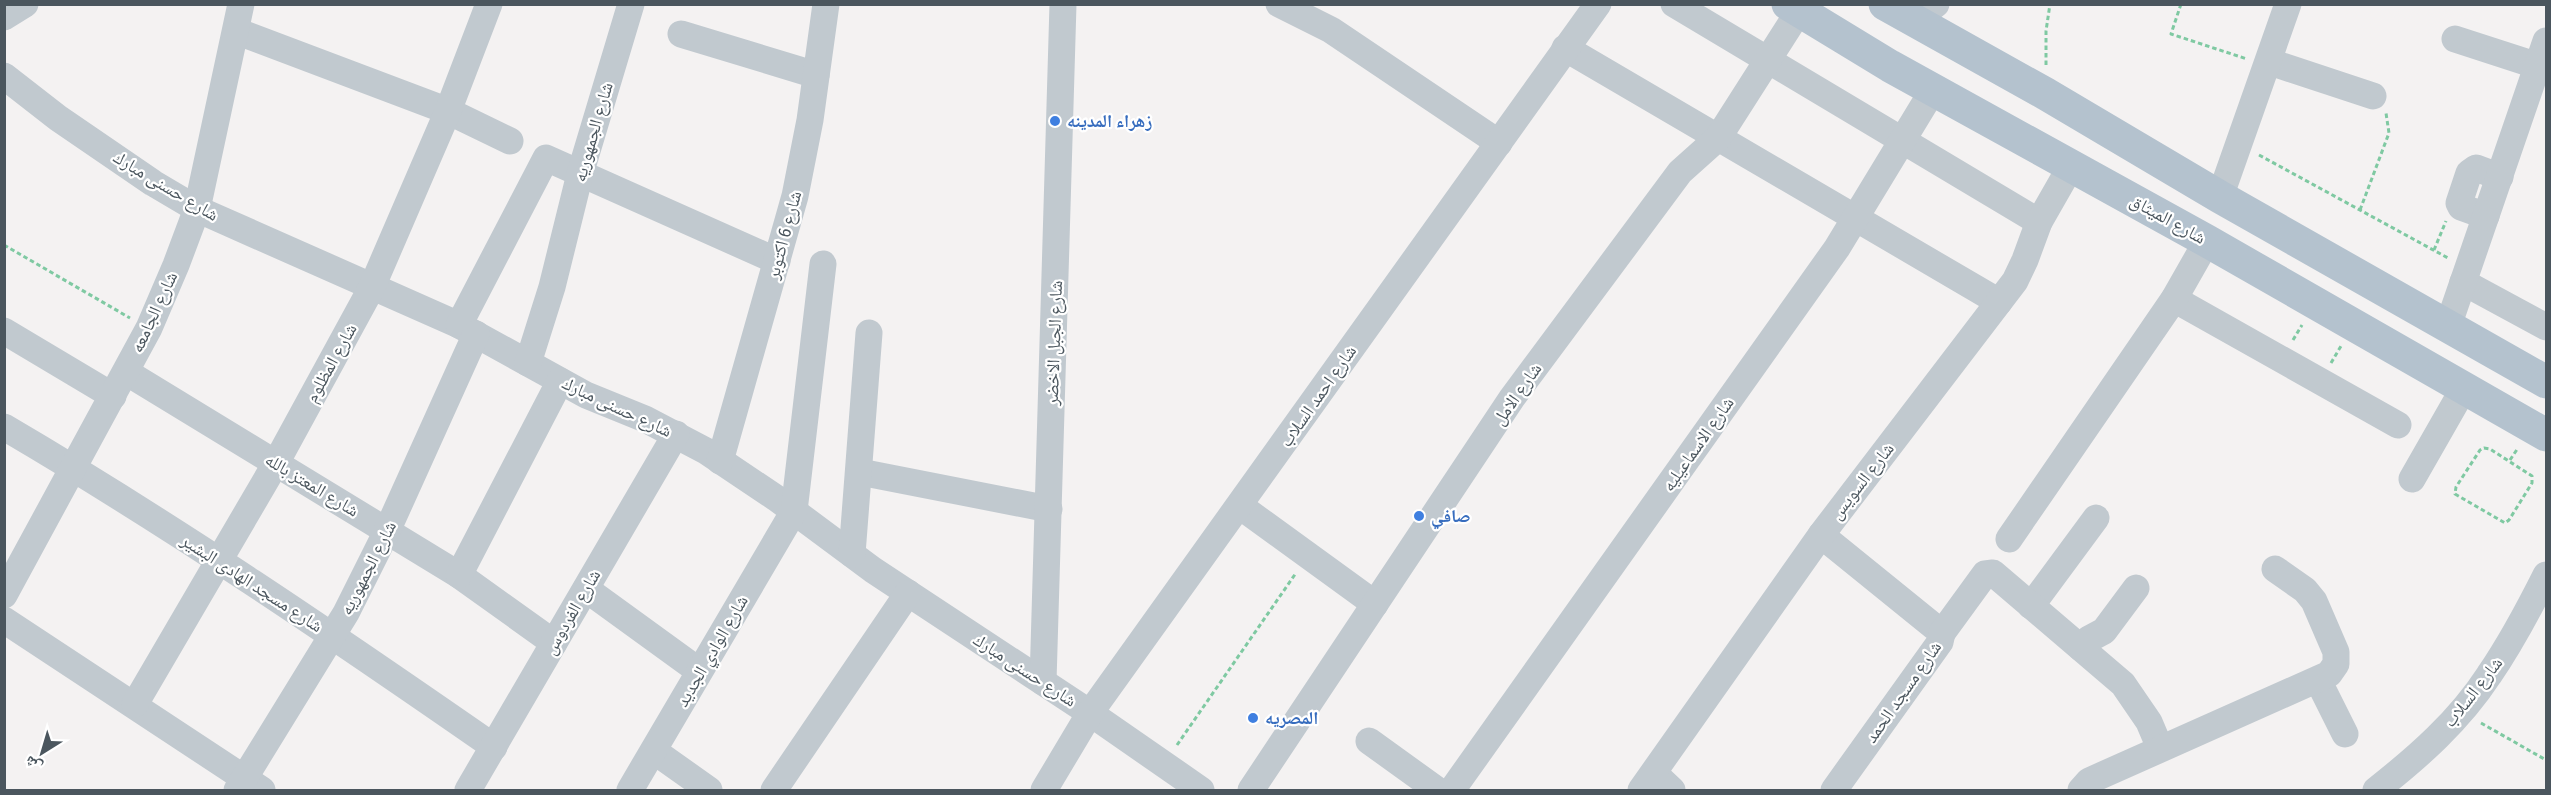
<svg xmlns="http://www.w3.org/2000/svg" width="2551" height="795" font-family="'Fira Sans Condensed','Noto Naskh Arabic',sans-serif">
	<style>
		.lines { fill: none; stroke-linecap: round; stroke-linejoin: round }
		.path { stroke: #7fc9a2; stroke-width: 3; stroke-dasharray: 4.5 3; stroke-linecap: butt }
		.minor { stroke: #c1c9cf; stroke-width: 27 }
		.major { stroke: #b4c2ce; stroke-width: 33 }
		.shop-dot { fill: #3f7fe0; stroke: #fff; stroke-width: 2 }
		.labels { text-anchor: middle; dominant-baseline: central; stroke-width: 4.5; stroke-linejoin: round; paint-order: stroke }
		.shop-label { font-size: 18px; font-weight: bold; fill: #366cbe; stroke: #fff; text-anchor: start }
		.street-label { font-size: 18px; fill: #4b565e; stroke: #fff }
	</style>
	<rect width="100%" height="100%" fill="#f4f2f2"/>
	<g class="lines">
		<!-- path -->
		<g class="path">
			<polyline points="2181,4 2171,34 2247,59"/>
			<polyline points="2046,65 2046,31 2050,4"/>
			<polyline points="2259,155 2448,258"/>
			<polyline points="2360,210 2389,133 2386,113"/>
			<polyline points="4,245 130,318"/>
			<polyline points="2434,250 2446,221"/>
			<polyline points="2293,340 2302,325"/>
			<polyline points="2331,363 2341,346"/>
			<polygon points="2484,448 2490,449 2532,476 2532,483 2509,520 2505,523 2455,494 2456,487 2480,450"/>
			<polyline points="2510,460 2518,448"/>
			<polyline points="2481,723 2546,760"/>
			<polyline points="1177,745 1296,573"/>
		</g>
		<!-- minor -->
		<g class="minor">
			<polyline points="1279,4 1331,30 1499,143"/>
			<polyline points="1674,4 2039,222"/>
			<polyline points="4,17 25,4"/>
			<polyline points="1914,21 1936,4"/>
			<polyline points="236,31 448,111 510,141"/>
			<polyline points="681,34 816,75"/>
			<polyline points="2455,39 2538,66"/>
			<polyline points="1565,48 1999,302"/>
			<polyline points="2270,62 2373,96"/>
			<polyline points="4,76 58,118 153,183 197,209 459,325 586,395 645,419 706,451 776,498 873,570 1090,713 1201,790"/>
			<polyline points="2220,197 2288,4"/>
			<polyline points="2486,216 2461,207 2459,203 2469,173 2476,168 2500,177"/>
			<polyline points="2463,282 2546,327"/>
			<polyline points="2174,299 2398,425"/>
			<polyline points="459,325 546,158 777,261"/>
			<polyline points="2448,326 2546,41"/>
			<polyline points="4,331 113,396"/>
			<polyline points="528,363 552,287 580,174 631,4"/>
			<polyline points="126,372 459,575 554,643"/>
			<path d="M4,427C173,526 334,636 494,747"/>
			<polyline points="720,461 795,196 810,120 826,4"/>
			<polyline points="860,472 1049,509"/>
			<polyline points="2412,479 2464,388"/>
			<polyline points="1240,506 1375,604"/>
			<polyline points="1821,535 1942,633 1940,642 1834,790"/>
			<polyline points="2009,539 2174,299 2207,241"/>
			<polyline points="852,554 869,333"/>
			<polyline points="459,575 560,381"/>
			<polyline points="586,589 699,671"/>
			<polyline points="4,595 149,328 176,265 197,209 241,4"/>
			<polyline points="2031,606 2096,518"/>
			<polyline points="4,620 262,790"/>
			<polyline points="1942,633 1985,574 1993,573 2123,684 2149,722 2160,748"/>
			<polyline points="2081,648 2089,639 2104,631 2136,588"/>
			<polyline points="2318,680 2345,734"/>
			<polyline points="1043,682 1063,4"/>
			<polyline points="135,704 276,463 372,287 448,111 489,4"/>
			<polyline points="1369,741 1437,790"/>
			<polyline points="654,751 709,790"/>
			<polyline points="1654,773 1672,790"/>
			<polyline points="237,790 346,613 387,531 476,334"/>
			<polyline points="468,790 676,434"/>
			<polyline points="630,790 794,511 823,264"/>
			<polyline points="774,790 908,593"/>
			<polyline points="1044,790 1090,713 1598,4"/>
			<polyline points="1251,790 1512,398 1680,172 1718,138 1799,11"/>
			<polyline points="1452,790 1837,248 1933,90"/>
			<polyline points="1641,790 1821,535 2015,281 2025,260 2039,222 2071,166"/>
			<polyline points="2081,790 2089,781 2329,674 2336,664 2336,652 2314,601 2305,590 2275,569"/>
			<path d="M2376,790C2418,757 2459,721 2489,675C2511,643 2529,609 2546,575"/>
		</g>
		<!-- major -->
		<g class="major">
			<polyline points="1788,4 1890,66 2207,241 2546,435"/>
			<polyline points="1885,4 2046,94 2220,197 2546,382"/>
		</g>
	</g>
	<!-- markers -->
	<g class="shop-dot">
		<circle cx="1055" cy="121" r="6"/>
		<circle cx="1419" cy="516" r="6"/>
		<circle cx="1253" cy="718" r="6"/>
	</g>
	<g class="labels">
		<!-- shop labels -->
		<g class="shop-label">
			<text x="1067" y="121">زهراء المدينه</text>
			<text x="1431" y="516">صافي</text>
			<text x="1265" y="718">المصريه</text>
		</g>
		<!-- street labels -->
		<g class="street-label">
			<text transform="translate(593 132) rotate(-74)">شارع الجمهوريه</text>
			<text transform="translate(166 186) rotate(31)">شارع حسنى مبارك</text>
			<text transform="translate(2168 219) rotate(29)">شارع الميثاق</text>
			<text transform="translate(784 235) rotate(-75)">شارع 6 اكتوبر</text>
			<text transform="translate(154 312) rotate(-65)">شارع الجامعه</text>
			<text transform="translate(1054 343) rotate(-88)">شارع الجبل الاخضر</text>
			<text transform="translate(331 363) rotate(-61)">شارع المظلوم</text>
			<text transform="translate(1517 394) rotate(-55)">شارع الامل</text>
			<text transform="translate(1318 396) rotate(-55)">شارع احمد السلاب</text>
			<text transform="translate(617 407) rotate(25)">شارع حسنى مبارك</text>
			<text transform="translate(1698 444) rotate(-55)">شارع الاسماعيليه</text>
			<text transform="translate(1862 481) rotate(-52)">شارع السويس</text>
			<text transform="translate(312 485) rotate(31)">شارع المعتز بالله</text>
			<text transform="translate(368 568) rotate(-63)">شارع الجمهوريه</text>
			<text transform="translate(252 583) rotate(33)">شارع مسجد الهادى البشير</text>
			<text transform="translate(572 612) rotate(-60)">شارع الفردوس</text>
			<text transform="translate(712 651) rotate(-60)">شارع الوادي الجديد</text>
			<text transform="translate(1025 670) rotate(33)">شارع حسنى مبارك</text>
			<text transform="translate(1903 692) rotate(-55)">شارع مسجد الحمد</text>
			<text transform="translate(2473 692) rotate(-52)">شارع السلاب</text>
		</g>
	</g>
	<!-- border -->
	<rect width="2551" height="795" fill="none" stroke="#4b565e" stroke-width="12"/>
	<!-- north arrow -->
	<g transform="translate(42 753) rotate(217)" stroke="#ffffff" stroke-width="4.5" paint-order="stroke">
	<path d="M0-4.5L10 22L0 15L-10 22Z" fill="#4b565e"/>
	<text y="-9" font-size="16" font-weight="bold" text-anchor="middle" fill="#4b565e">ش</text>
	</g>
</svg>
